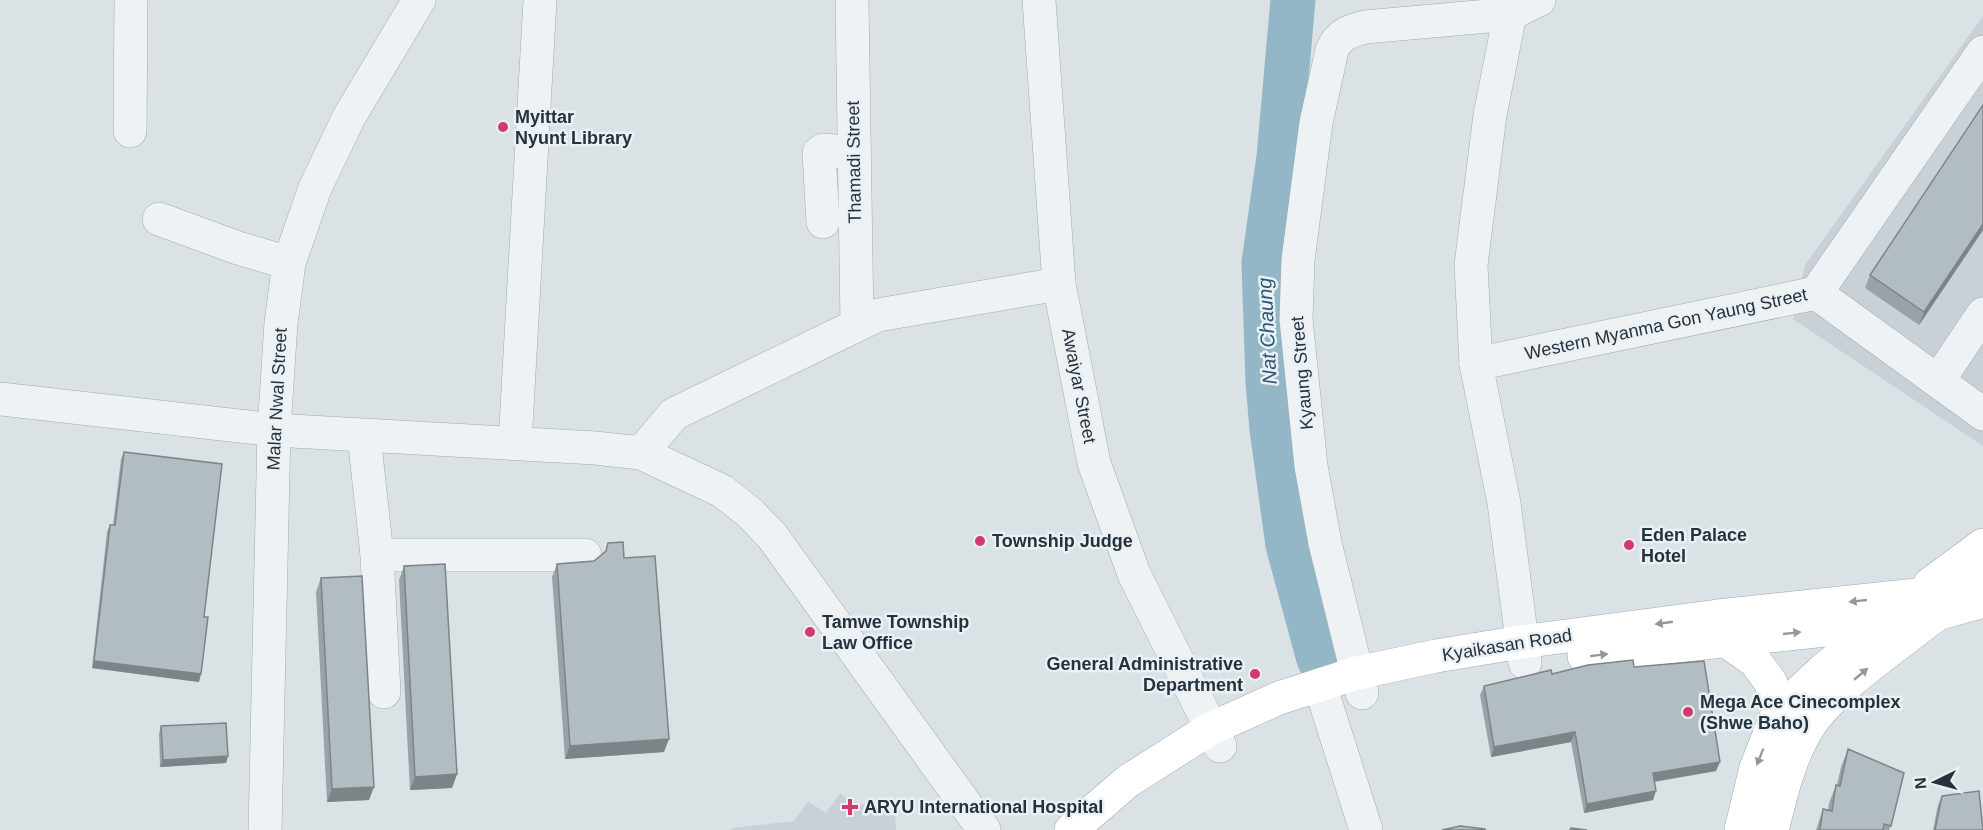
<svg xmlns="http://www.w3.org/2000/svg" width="1983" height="830" font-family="Helvetica,sans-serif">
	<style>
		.built { fill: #c9d1d8 }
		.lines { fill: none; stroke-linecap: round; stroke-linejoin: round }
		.river { stroke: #94b7c8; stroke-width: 45 }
		.minor-casing { stroke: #a1aab0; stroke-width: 34 }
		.major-casing { stroke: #9aa8b2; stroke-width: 34 }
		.minor { stroke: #eef2f5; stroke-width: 33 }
		.major { stroke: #fff; stroke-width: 33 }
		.wall { fill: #99a2a8 }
		.shaded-wall { fill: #7d8488 }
		.building { fill: #b2bcc3; stroke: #7d8488; stroke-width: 1.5 }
		.oneway { fill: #92989e }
		.poi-dot { fill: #d13a6c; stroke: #eaf0f4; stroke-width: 2 }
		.labels { text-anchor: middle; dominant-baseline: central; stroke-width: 5; stroke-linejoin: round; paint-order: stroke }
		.poi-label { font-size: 18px; font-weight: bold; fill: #25323d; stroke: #eaf0f4; text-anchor: start }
		.street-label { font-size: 18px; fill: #25323d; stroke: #eaf0f4 }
		.water-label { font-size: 20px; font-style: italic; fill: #2e5871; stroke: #eaf0f4 }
	</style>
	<rect width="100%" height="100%" fill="#dbe2e6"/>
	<!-- built -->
	<g class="built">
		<polygon points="1983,16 1983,446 1793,319 1805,265"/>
		<polygon points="840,793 849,800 895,815 896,830 731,830 733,828 794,821 808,801 826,813"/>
	</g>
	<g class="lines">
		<!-- river -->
		<polyline class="river" points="1293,0 1279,157 1264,263 1268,382 1272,429 1288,545 1319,659"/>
		<!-- minor casing -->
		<g class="minor-casing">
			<g id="minor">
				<polyline points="852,0 857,324"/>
				<polyline points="1039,0 1059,284 1094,463 1134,574 1220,746"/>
				<polyline points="1510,14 1490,115 1471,265 1476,364 1504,503 1525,663"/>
				<polyline points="130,131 131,0"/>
				<polyline points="159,219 238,248 289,263"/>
				<polyline points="823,222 819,153 823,150 854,153"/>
				<polyline points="1816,293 1983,414"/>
				<polyline points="1476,364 1816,293 1983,52"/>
				<polyline points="1938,381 1983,314"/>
				<polyline points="0,399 274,430 595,448 641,453 722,491 750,513 772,536 984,830"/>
				<polyline points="364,436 377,555 384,692"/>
				<polyline points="515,443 540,0"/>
				<polyline points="641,453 674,414 878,315 1059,284"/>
				<polyline points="377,555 585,555"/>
				<polyline points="1320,685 1366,830"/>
				<path d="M1362,693L1325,543L1311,466L1296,319L1298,260L1316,123L1332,50C1339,34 1350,31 1365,27L1510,14L1539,0"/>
				<polyline points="265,830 274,430 281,323 289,263 315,188 349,117 419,0"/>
			</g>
		</g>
		<!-- major casing -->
		<g class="major-casing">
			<g id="major">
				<polyline points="1930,584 1983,545"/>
				<polyline points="1725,640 1755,661 1771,683 1778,712"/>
				<polyline points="1584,656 1881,624 1940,613 1983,601"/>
				<polyline points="1071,830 1128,781 1210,729 1279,698 1357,673 1436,656 1521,642 1718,616 1916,595 1983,577"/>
				<polyline points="1741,830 1756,768 1778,712 1824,669 1883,622"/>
				<path d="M1772,830C1781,796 1788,762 1806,731C1830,690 1898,645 1936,615"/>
			</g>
		</g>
		<!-- minor -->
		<use href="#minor" class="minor"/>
		<!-- major -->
		<use href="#major" class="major"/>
	</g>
	<!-- wall -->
	<g class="wall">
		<polygon points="1983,105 1983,230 1919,325 1865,288 1870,275"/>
		<polygon points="124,452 204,617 199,682 92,668 107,532 110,525 113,525 121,459"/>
		<polygon points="624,558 664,752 565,759 552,577 557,564"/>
		<polygon points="404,566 457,774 452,788 410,790 399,580"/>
		<polygon points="321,578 369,800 327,802 316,592"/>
		<polygon points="1634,667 1716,771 1655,782 1653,800 1584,813 1571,742 1491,757 1480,695 1484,686 1552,674"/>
		<polygon points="161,726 228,756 226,763 160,767 159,734"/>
		<polygon points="1848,749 1891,826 1889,830 1816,830 1823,809 1828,810 1829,803 1836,785 1837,785 1841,767"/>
		<polygon points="1942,796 1983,830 1933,830 1938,805"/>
	</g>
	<!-- shaded-wall -->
	<g class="shaded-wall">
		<polygon points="1983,224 1983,230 1919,325 1924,312"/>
		<polygon points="94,661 201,674 199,682 92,668"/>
		<polygon points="1575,732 1571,742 1491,757 1494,747"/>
		<polygon points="669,739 664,752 565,759 570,746"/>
		<polygon points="228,756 226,763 160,767 163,760"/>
		<polygon points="1720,762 1716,771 1650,782 1653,773"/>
		<polygon points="457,774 452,788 410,790 415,777"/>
		<polygon points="374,787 369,800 327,802 332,789"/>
		<polygon points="1656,791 1653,800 1584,813 1587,804"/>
	</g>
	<!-- building -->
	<g class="building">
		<polygon points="1983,105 1983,224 1924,312 1870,275"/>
		<polygon points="124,452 222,464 204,617 208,617 201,674 94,661 110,525 115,525"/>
		<polygon points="623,542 624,558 655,556 669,739 570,746 557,564 594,561 606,551 608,543"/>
		<polygon points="445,564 457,774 415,777 404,566"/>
		<polygon points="362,576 374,787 332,789 321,578"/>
		<polygon points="1633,660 1634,667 1704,661 1720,762 1653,773 1656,791 1587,804 1575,732 1494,747 1484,686 1551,670 1552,674 1588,665"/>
		<polygon points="226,723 228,756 163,760 161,726"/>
		<polygon points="1848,749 1904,773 1891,826 1884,824 1883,830 1820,830 1823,809 1832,811 1836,785 1840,786"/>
		<polygon points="1979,791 1983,830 1935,830 1942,796"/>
		<polygon points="1460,826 1485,829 1485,830 1442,830"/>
		<polygon points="1571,828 1587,830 1570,830"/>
	</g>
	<!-- one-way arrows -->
	<defs><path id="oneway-solid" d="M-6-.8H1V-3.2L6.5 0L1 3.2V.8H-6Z" transform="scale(1.5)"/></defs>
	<g class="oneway">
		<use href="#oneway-solid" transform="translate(1858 601) rotate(174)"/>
		<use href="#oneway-solid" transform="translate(1664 623) rotate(172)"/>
		<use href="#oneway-solid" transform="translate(1792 633) rotate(-6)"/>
		<use href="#oneway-solid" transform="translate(1599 655) rotate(-7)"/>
		<use href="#oneway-solid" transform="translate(1861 674) rotate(-40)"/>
		<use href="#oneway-solid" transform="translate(1760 757) rotate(112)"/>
	</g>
	<!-- markers -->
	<g class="poi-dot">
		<circle cx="503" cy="127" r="6"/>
		<circle cx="980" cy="541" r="6"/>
		<circle cx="1629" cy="545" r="6"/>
		<circle cx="810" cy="632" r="6"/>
		<circle cx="1255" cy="674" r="6"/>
		<circle cx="1688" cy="712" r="6"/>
		<path d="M847 798h6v6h6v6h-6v6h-6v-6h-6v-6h6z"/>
	</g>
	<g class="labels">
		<!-- poi labels -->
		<g class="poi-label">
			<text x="515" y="117">Myittar<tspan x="515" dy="21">Nyunt Library</tspan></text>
			<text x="1641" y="535">Eden Palace<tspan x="1641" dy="21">Hotel</tspan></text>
			<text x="992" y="541">Township Judge</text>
			<text x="822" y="622">Tamwe Township<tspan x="822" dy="21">Law Office</tspan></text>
			<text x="1243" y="664" text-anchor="end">General Administrative<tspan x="1243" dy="21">Department</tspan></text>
			<text x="1700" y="702">Mega Ace Cinecomplex<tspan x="1700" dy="21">(Shwe Baho)</tspan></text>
			<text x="864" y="807">ARYU International Hospital</text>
		</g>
		<!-- street labels -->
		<g class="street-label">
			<text transform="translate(854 162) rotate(-91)">Thamadi Street</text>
			<text transform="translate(1666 324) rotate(-12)">Western Myanma Gon Yaung Street</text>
			<text transform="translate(1302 373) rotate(-95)">Kyaung Street</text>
			<text transform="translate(1079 386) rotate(79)">Awaiyar Street</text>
			<text transform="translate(277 399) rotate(-87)">Malar Nwal Street</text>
			<text transform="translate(1507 645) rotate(-9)">Kyaikasan Road</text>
		</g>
		<!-- water labels -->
		<g class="water-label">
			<text transform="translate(1267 331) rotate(-93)">Nat Chaung</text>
		</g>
	</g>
	<!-- north arrow -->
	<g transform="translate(1935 782) rotate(265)" stroke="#eaf0f4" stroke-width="4.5" paint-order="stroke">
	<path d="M0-4.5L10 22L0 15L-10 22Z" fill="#25323d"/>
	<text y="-9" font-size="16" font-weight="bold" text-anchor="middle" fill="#25323d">N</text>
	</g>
</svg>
